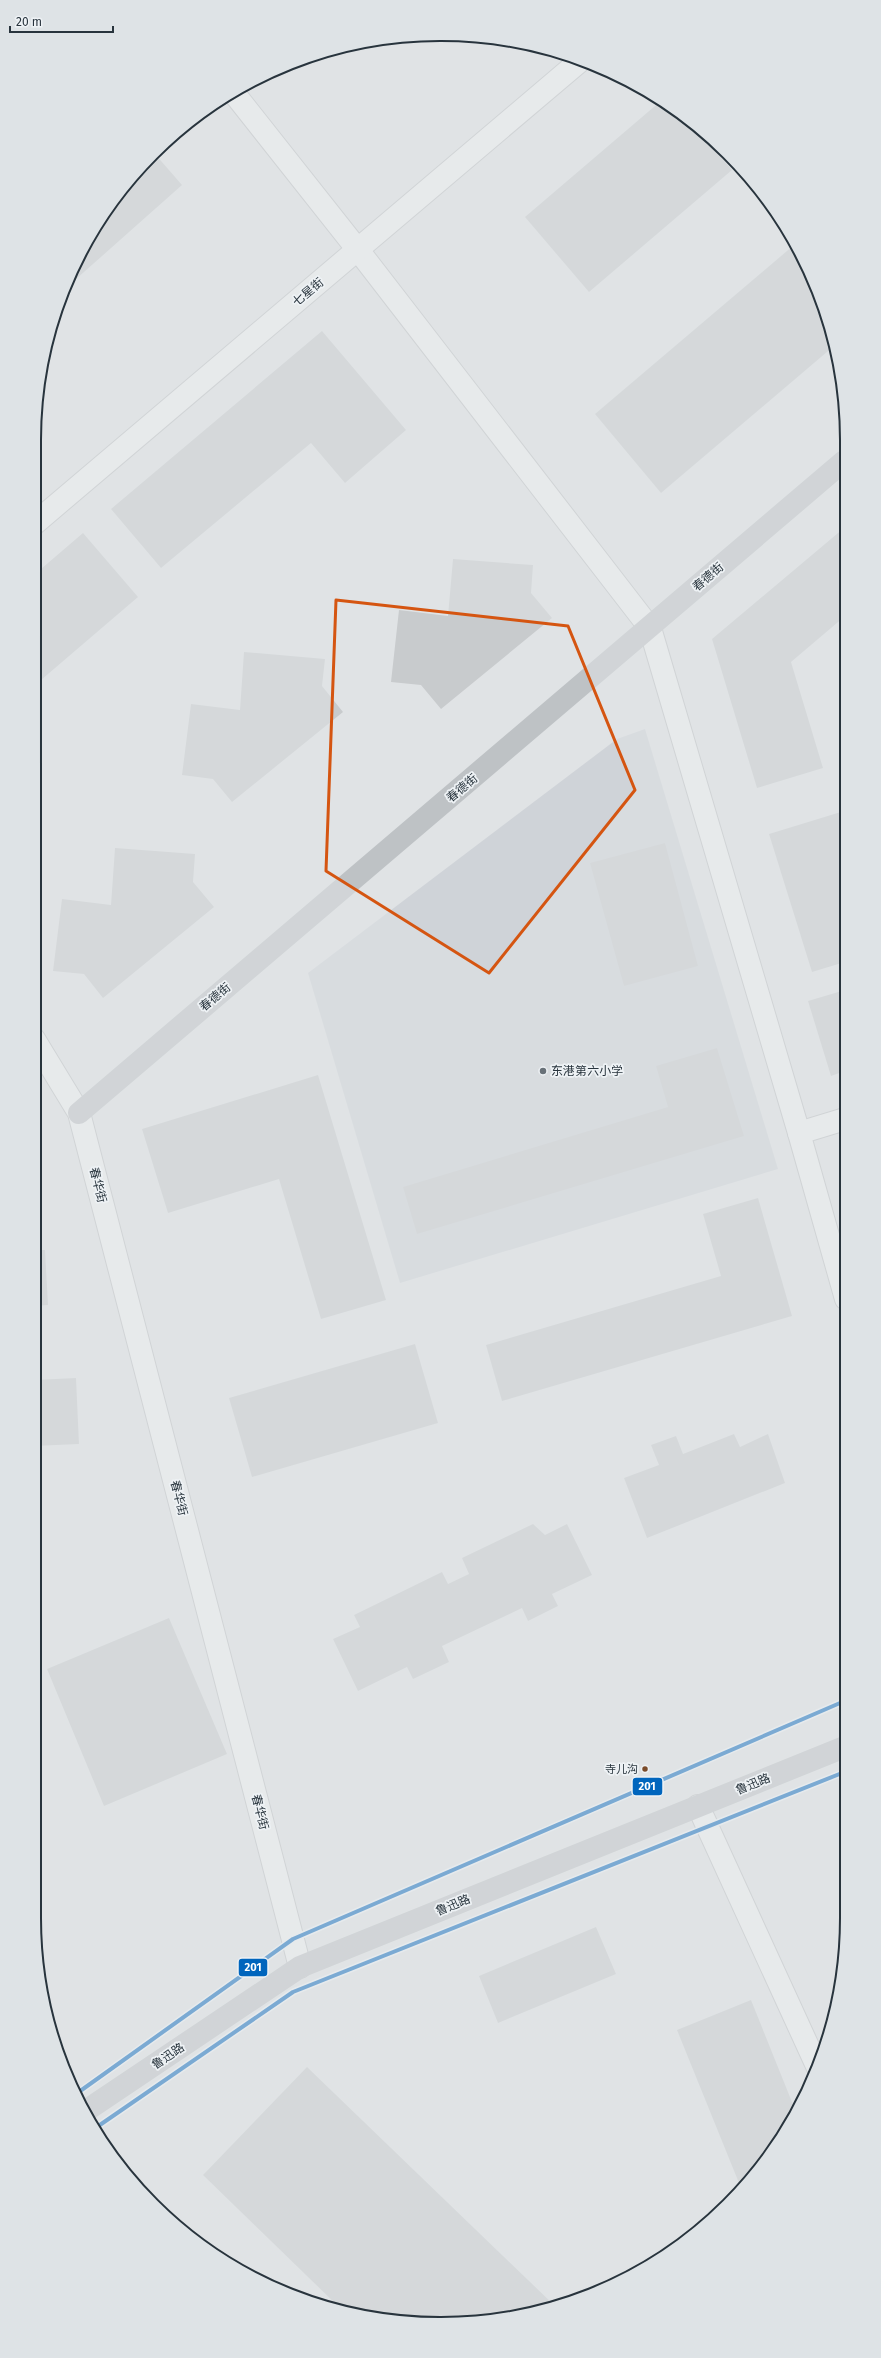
<svg xmlns="http://www.w3.org/2000/svg" width="881" height="2358" font-family="'Fira Sans','Noto Sans SC',sans-serif">
	<style>
		.built { fill: #cfd3d8 }
		.building { fill: #c8cbcd }
		.lines { fill: none; stroke-linecap: round; stroke-linejoin: round }
		.street-casing { stroke: #bec1c3; stroke-width: 24 }
		.street { stroke: #f0f1f2; stroke-width: 22 }
		.secondary { stroke: #bec2c5; stroke-width: 22 }
		.tram-1-casing { stroke: #eef2f5; stroke-width: 7 }
		.tram-1 { stroke: #0065bd; stroke-width: 4 }
		.marked { fill: none; stroke: #d55511; stroke-width: 3; stroke-linejoin: round }
		.poi-dot { fill: #687178; stroke: #eef2f5; stroke-width: 1.5 }
		.bus-dot { fill: #7a4b2a; stroke: #eef2f5; stroke-width: 1.5 }
		.labels { text-anchor: middle; dominant-baseline: central; stroke-width: 3.5; stroke-linejoin: round; paint-order: stroke }
		.bus-label { font-size: 11px; fill: #28343d; stroke: #eef2f5; text-anchor: end }
		.street-label { font-size: 12px; fill: #28343d; stroke: #eef2f5 }
		.poi-label { font-size: 12px; fill: #28343d; stroke: #eef2f5; text-anchor: start }
		.rim { fill: none; stroke: #28343d; stroke-width: 2 }
		.line-badge { stroke: #eef2f5; stroke-width: 1.5 }
		.badge-label { font-size: 11px; text-anchor: middle; font-weight: bold; fill: #fff }
	</style>
	<rect width="100%" height="100%" fill="#e0e3e5"/>
	<!-- built -->
	<polygon class="built" points="645,729 778,1169 400,1283 308,973 617,739"/>
	<!-- building -->
	<g class="building">
		<polygon points="662,100 701,133 732,170 589,292 525,217"/>
		<polygon points="155,154 182,185 66,288 76,261 118,193"/>
		<polygon points="794,245 805,261 825,310 834,346 661,493 595,414"/>
		<polygon points="322,331 406,430 345,483 311,443 161,568 111,509"/>
		<polygon points="844,528 844,617 791,662 823,768 757,788 712,639"/>
		<polygon points="83,533 138,597 34,686 34,575"/>
		<polygon points="453,559 533,565 531,593 552,618 441,709 421,685 391,682 399,610 448,616"/>
		<polygon points="244,652 325,659 322,686 343,712 232,802 213,779 182,775 191,704 240,710"/>
		<polygon points="844,811 845,962 812,972 769,834"/>
		<polygon points="665,843 698,966 624,986 590,863"/>
		<polygon points="115,848 195,854 193,882 214,907 103,998 84,974 53,971 62,899 111,905"/>
		<polygon points="845,990 845,1071 831,1076 808,1001"/>
		<polygon points="717,1048 744,1136 417,1234 403,1187 668,1107 656,1066"/>
		<polygon points="318,1075 386,1300 321,1319 279,1179 168,1213 142,1129"/>
		<polygon points="758,1198 792,1316 502,1401 486,1345 721,1276 703,1214"/>
		<polygon points="34,1250 45,1250 48,1305 34,1306"/>
		<polygon points="415,1344 438,1423 252,1477 229,1398"/>
		<polygon points="76,1378 79,1444 34,1446 34,1380"/>
		<polygon points="734,1434 740,1447 768,1434 785,1483 647,1538 624,1478 659,1465 651,1445 676,1436 683,1454"/>
		<polygon points="533,1524 545,1535 567,1524 592,1575 552,1594 558,1606 528,1621 522,1608 442,1646 449,1662 413,1679 407,1667 358,1691 333,1639 360,1627 354,1615 442,1572 448,1584 469,1574 462,1558"/>
		<polygon points="169,1618 227,1754 104,1806 47,1669"/>
		<polygon points="596,1927 616,1974 498,2023 479,1976"/>
		<polygon points="751,2000 796,2112 763,2165 741,2188 677,2030"/>
		<polygon points="307,2067 555,2306 520,2316 467,2323 387,2320 342,2310 203,2175"/>
	</g>
	<g class="lines">
		<!-- street casing -->
		<g class="street-casing">
			<g id="street">
				<polyline points="233,92 358,250 650,628 799,1133 846,1299"/>
				<polyline points="34,524 581,60"/>
				<polyline points="34,1039 79,1113 300,1967"/>
				<polyline points="799,1133 845,1119"/>
				<polyline points="698,1806 817,2066"/>
			</g>
		</g>
		<!-- street -->
		<use href="#street" class="street"/>
		<!-- secondary -->
		<g class="secondary">
			<polyline points="79,1113 844,461"/>
			<polyline points="84,2112 300,1967 847,1746"/>
		</g>
		<!-- tram-1 casing -->
		<g class="tram-1-casing">
			<g id="tram-1">
				<polyline points="76,2094 293,1939 847,1700"/>
				<polyline points="94,2129 293,1992 847,1771"/>
			</g>
		</g>
		<!-- tram-1 -->
		<use href="#tram-1" class="tram-1"/>
	</g>
	<!-- marked area -->
	<path d="M0 0H881V2358H0ZM336,600L568,626L635,790L489,973L326,871Z" fill="#e0e3e5" fill-opacity=".55" fill-rule="evenodd"/>
	<path class="marked" d="M336,600L568,626L635,790L489,973L326,871Z"/>
	<!-- markers -->
	<circle class="poi-dot" cx="543" cy="1071" r="4"/>
	<circle class="bus-dot" cx="645" cy="1769" r="3.5"/>
	<g class="labels">
		<!-- bus labels -->
		<g class="bus-label">
			<text x="638" y="1769">寺儿沟</text>
		</g>
		<!-- street labels -->
		<g class="street-label">
			<text transform="translate(308 292) rotate(-40)">七星街</text>
			<text transform="translate(708 577) rotate(-41)">春德街</text>
			<text transform="translate(462 788) rotate(-40)">春德街</text>
			<text transform="translate(215 997) rotate(-40)">春德街</text>
			<text transform="translate(98 1185) rotate(76)">春华街</text>
			<text transform="translate(179 1498) rotate(76)">春华街</text>
			<text transform="translate(753 1784) rotate(-22)">鲁迅路</text>
			<text transform="translate(260 1812) rotate(76)">春华街</text>
			<text transform="translate(453 1905) rotate(-22)">鲁迅路</text>
			<text transform="translate(168 2056) rotate(-34)">鲁迅路</text>
		</g>
		<!-- poi labels -->
		<g class="poi-label">
			<text x="551" y="1071">东港第六小学</text>
		</g>
	</g>
	<!-- crop -->
	<path d="M0 0H881V2358H0ZM440 41H441A399 399 0 0 1 840 440V1918A399 399 0 0 1 441 2317H440A399 399 0 0 1 41 1918V440A399 399 0 0 1 440 41Z" fill="#dee3e6" fill-rule="evenodd"/>
	<path class="rim" d="M440 41H441A399 399 0 0 1 840 440V1918A399 399 0 0 1 441 2317H440A399 399 0 0 1 41 1918V440A399 399 0 0 1 440 41Z"/>
	<g class="line-badge">
		<rect x="632" y="1777" width="31" height="19" rx="4" fill="#0065bd"/>
		<rect x="238" y="1958" width="30" height="19" rx="4" fill="#0065bd"/>
	</g>
	<g class="badge-label">
		<text x="647" y="1790">201</text>
		<text x="253" y="1971">201</text>
	</g>
	<!-- scale -->
	<path d="M10 26v6h103v-6" fill="none" stroke="#28343d" stroke-width="2"/>
	<text x="16" y="26" font-size="12" fill="#28343d" stroke="#eef2f5" stroke-width="3" paint-order="stroke">20 m</text>
</svg>
